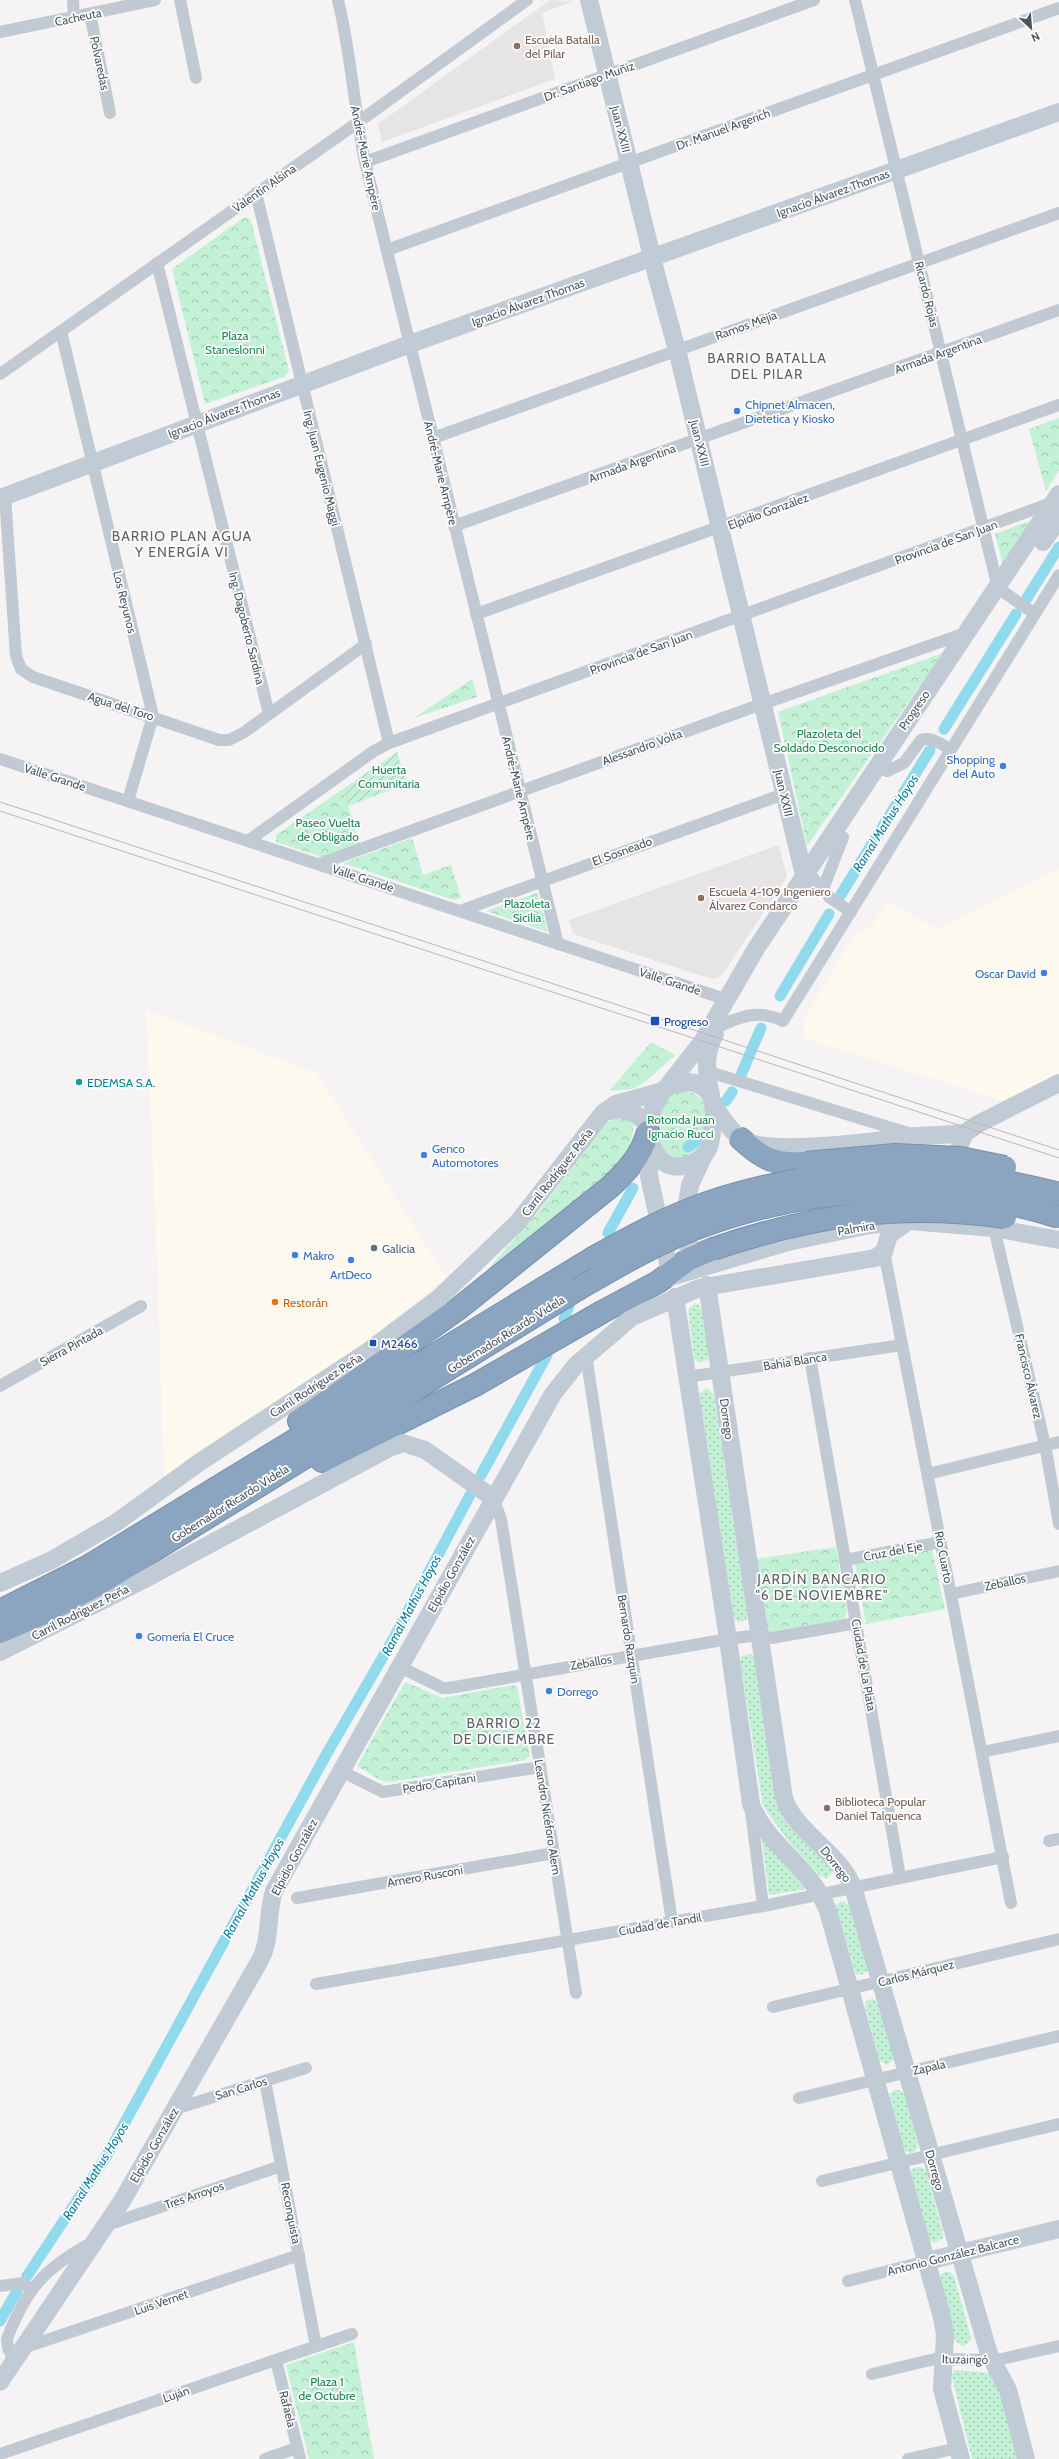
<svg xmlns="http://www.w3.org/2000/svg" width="1059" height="2459" font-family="Cabin,sans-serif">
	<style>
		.commercial { fill: #fdf9ef }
		.education { fill: #e6e4e5 }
		.grass { fill: url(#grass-dots) }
		.park { fill: url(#park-crowns) }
		.garden { fill: url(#garden-furrows) }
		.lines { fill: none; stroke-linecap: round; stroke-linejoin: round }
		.canal { stroke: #90daee; stroke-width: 11 }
		.highway-casing { stroke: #7690ad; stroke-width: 24 }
		.street { stroke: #c1cad2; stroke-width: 12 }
		.secondary { stroke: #c1cbd6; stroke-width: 18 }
		.highway { stroke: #8ba5c1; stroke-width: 22 }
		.tram { stroke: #b5b8bd; stroke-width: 1 }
		.highway-bridge-casing { stroke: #7690ad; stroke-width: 24; stroke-linecap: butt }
		.highway-bridge { stroke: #8ba5c1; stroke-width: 22 }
		.education-dot { fill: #8d6e63; stroke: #fff; stroke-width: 1.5 }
		.shop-dot { fill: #3f7fe0; stroke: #fff; stroke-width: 1.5 }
		.transit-dot { fill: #1a4fb4; stroke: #fff; stroke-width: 1.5 }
		.culture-dot { fill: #0f9aa8; stroke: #fff; stroke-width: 1.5 }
		.service-dot { fill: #5c6f8a; stroke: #fff; stroke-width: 1.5 }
		.food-dot { fill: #e8710a; stroke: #fff; stroke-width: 1.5 }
		.labels { text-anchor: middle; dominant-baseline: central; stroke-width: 3.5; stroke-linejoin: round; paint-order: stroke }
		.street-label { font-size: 12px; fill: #4a5661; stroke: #fff }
		.education-label { font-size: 12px; fill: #785e54; stroke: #fff; text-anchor: start }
		.park-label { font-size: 12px; fill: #17864f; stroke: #fff }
		.shop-label { font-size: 12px; fill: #366cbe; stroke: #fff; text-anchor: start }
		.transit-label { font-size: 12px; fill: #164399; stroke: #fff; text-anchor: start }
		.culture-label { font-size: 12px; fill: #0d838f; stroke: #fff; text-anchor: start }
		.service-label { font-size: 12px; fill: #4e5e75; stroke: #fff; text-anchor: start }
		.food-label { font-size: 12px; fill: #c56008; stroke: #fff; text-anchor: start }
		.water-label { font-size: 13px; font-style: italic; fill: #0c7c9b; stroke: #fff }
		.quarter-label { font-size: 14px; letter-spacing: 1px; fill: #5f6368; stroke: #fff }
	</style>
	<defs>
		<pattern id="grass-dots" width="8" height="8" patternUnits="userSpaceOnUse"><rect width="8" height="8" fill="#c3f1d5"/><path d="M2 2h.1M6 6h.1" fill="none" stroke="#a0c6b0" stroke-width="1.8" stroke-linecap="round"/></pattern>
		<pattern id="park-crowns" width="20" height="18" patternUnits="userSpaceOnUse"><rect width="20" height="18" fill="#c3f1d5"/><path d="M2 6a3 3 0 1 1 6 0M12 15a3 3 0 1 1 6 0" fill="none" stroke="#a0c6b0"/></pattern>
		<pattern id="garden-furrows" width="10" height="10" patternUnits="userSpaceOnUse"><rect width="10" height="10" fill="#c3f1d5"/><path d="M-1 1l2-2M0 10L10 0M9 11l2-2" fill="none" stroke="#a0c6b0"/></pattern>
	</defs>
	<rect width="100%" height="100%" fill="#f5f3f3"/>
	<!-- commercial -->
	<g class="commercial">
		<polygon points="1059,869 1059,1074 1003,1101 803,1038 804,1020 855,933 873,925 888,901 936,929"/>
		<polygon points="146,1010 317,1073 446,1277 365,1343 192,1456 164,1479 156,1233"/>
	</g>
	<!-- education -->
	<g class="education">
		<polygon points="550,0 574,1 542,13 555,79 382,142 378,124"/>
		<polygon points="779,845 787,877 723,974 717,978 712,979 573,934 569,920"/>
	</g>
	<!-- grass -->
	<g class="grass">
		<polygon points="695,1303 699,1305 702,1312 709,1356 708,1360 698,1362 694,1358 688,1309"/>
		<polygon points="707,1388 714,1395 748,1614 746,1620 739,1622 734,1619 699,1394"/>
		<polygon points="751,1654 754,1658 774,1786 833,1871 827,1879 819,1875 789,1842 763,1806 740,1660 742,1656"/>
		<polygon points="761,1832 806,1889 769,1895"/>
		<polygon points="842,1901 849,1905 870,1970 863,1974 857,1975 855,1971 835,1905"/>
		<polygon points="873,1999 877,2001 895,2058 887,2065 879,2060 865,2006 867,2000"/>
		<polygon points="895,2090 900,2090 904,2094 918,2144 916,2151 911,2153 904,2151 890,2097 890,2093"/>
		<polygon points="916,2167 921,2167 926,2171 943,2234 943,2238 935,2243 929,2240 911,2174 911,2170"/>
		<polygon points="945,2272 950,2272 954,2276 971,2337 968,2343 963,2346 955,2341 940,2279 940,2275"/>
		<polygon points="955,2370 990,2373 1001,2394 1018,2459 972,2459 952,2377 952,2373"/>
	</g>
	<!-- park -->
	<g class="park">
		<polygon points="248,217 251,221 289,371 284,377 205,404 172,269 243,218"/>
		<polygon points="1059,418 1059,470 1046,491 1029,429"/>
		<polygon points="1034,519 1003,566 995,534"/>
		<polygon points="943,653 807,846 778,712"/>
		<polygon points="472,679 477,697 414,718"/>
		<polygon points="343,789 359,843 322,857 276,842 276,835"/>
		<polygon points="412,838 423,875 451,865 461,898 454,900 343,863"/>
		<polygon points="537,893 548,932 486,911"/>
		<polygon points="651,1042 675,1055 645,1082 632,1089 609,1091"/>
		<path d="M685,1090C718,1099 707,1136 692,1157L669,1160L656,1138L660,1113L670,1095Z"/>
		<polygon points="621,1116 634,1124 629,1149 621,1163 483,1281 488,1269 540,1210 606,1123"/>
		<polygon points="836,1547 847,1613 844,1619 768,1632 755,1559"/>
		<polygon points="932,1549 945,1609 866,1624 855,1564"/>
		<polygon points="405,1682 442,1698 513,1685 517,1687 530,1756 525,1760 391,1782 382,1781 357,1766"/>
		<polygon points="354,2342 374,2459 309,2459 286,2365"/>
	</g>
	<!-- garden -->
	<polygon class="garden" points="397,752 407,784 348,806 343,789"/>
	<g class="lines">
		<!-- canal -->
		<g class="canal">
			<polyline points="1027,598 1059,547"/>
			<polyline points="944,729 1016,614"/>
			<polyline points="840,896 930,750"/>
			<polyline points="780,996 829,914"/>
			<polyline points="741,1075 761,1028"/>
			<polyline points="726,1101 732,1092"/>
			<polyline points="688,1147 700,1138"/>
			<polyline points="608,1233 633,1188"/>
			<polyline points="564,1319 569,1306"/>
			<polyline points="481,1475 547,1355"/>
			<polyline points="27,2276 106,2157 326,1755 391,1643 470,1495"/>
			<polyline points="0,2321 17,2291"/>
		</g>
		<!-- highway casing -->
		<g class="highway-casing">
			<g id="highway">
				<path d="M741,1139C764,1160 775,1165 806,1163"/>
				<path d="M299,1421L458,1309L610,1187C628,1170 641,1156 648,1132"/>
				<polyline points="322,1461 475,1385 602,1312 658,1282 689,1259 713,1249"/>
				<polyline points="0,1611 87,1567 593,1258"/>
				<polyline points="0,1632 42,1614 99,1584 578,1289"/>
			</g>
		</g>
		<!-- street -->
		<g class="street">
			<polyline points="73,0 74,17"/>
			<polyline points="180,0 196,78"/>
			<path d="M338,0C351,53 354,108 365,162L558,944"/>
			<polyline points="855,0 998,588 1035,614"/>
			<polyline points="90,14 110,113"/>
			<polyline points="0,32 155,0"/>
			<polyline points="365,162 814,0"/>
			<polyline points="256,193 389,743"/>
			<polyline points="387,250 1059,8"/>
			<polyline points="157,263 269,714"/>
			<polyline points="61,331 153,716 128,801"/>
			<polyline points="0,374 357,123 527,0"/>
			<polyline points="433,438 1059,213"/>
			<polyline points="5,496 16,656 21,669 33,677 219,740 229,740 243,733 366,644"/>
			<polyline points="454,526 1059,310"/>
			<polyline points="476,614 1059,405"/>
			<polyline points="0,759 725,999"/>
			<path d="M887,771L904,763L921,740C932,736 940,744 950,749"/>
			<polyline points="843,837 823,889 829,897 851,912"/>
			<polyline points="248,841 374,751 389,743 1054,502"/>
			<polyline points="319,864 762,704 966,633"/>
			<polyline points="460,911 784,794"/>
			<path d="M720,1026C743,1015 760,1010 783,1021L1059,575"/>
			<polyline points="706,1071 908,1133"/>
			<polyline points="994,1228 1045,1445 1059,1524"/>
			<polyline points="884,1252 1011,1903"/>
			<polyline points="586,1355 672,1922"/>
			<polyline points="810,1358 900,1877"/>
			<polyline points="687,1377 902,1345"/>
			<polyline points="0,1386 141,1306"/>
			<polyline points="928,1474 1059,1442"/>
			<polyline points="493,1498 501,1519 576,1993"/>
			<polyline points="845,1560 941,1542"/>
			<polyline points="951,1594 1059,1571"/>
			<polyline points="400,1667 443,1688 449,1688 728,1639 758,1635 771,1638 857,1623"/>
			<polyline points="982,1752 1059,1736"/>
			<polyline points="341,1771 383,1792 540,1767"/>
			<polyline points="751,1811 763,1906"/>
			<polyline points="1049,1841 1059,1839"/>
			<polyline points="297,1898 554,1853"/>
			<polyline points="316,1984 763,1906 1003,1857"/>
			<polyline points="773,2007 1059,1939"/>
			<polyline points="265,2081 316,2346"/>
			<polyline points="799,2098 1059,2036"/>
			<polyline points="175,2109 306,2068"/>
			<polyline points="822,2181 1059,2124"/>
			<polyline points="107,2225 281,2166"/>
			<polyline points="848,2281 927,2261"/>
			<polyline points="0,2286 23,2283 32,2290"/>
			<polyline points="23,2348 299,2255"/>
			<path d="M14,2360L8,2348L7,2339C26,2288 46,2267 93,2242"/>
			<polyline points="276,2360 300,2459"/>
			<polyline points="872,2374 935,2359 997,2360 1059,2346"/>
			<polyline points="0,2454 352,2334"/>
			<polyline points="265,2459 297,2448"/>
			<polyline points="908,2459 958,2448"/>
		</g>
		<!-- secondary -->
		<g class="secondary">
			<polyline points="589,0 657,277 677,350 804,875 813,882"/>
			<polyline points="0,498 410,344 1059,112"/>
			<polyline points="1043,542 1059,518"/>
			<path d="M689,1082C716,1085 716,1111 712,1132C711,1139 710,1149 704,1155C694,1166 672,1172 661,1160C645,1143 646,1119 657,1101C660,1097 662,1091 666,1088C673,1084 682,1083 689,1082Z"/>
			<polyline points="666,1088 702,1042 757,947 1059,494"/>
			<path d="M711,1095C706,1073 704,1054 715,1034"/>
			<path d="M714,1106C722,1117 730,1131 741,1139C768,1157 881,1140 916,1136C933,1135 949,1135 965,1133"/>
			<path d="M610,1111C627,1106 638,1113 648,1127"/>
			<polyline points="649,1140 649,1176 671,1277"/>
			<polyline points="960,1144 965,1133 978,1124 1059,1083"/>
			<polyline points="689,1271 687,1203 690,1185 704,1155"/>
			<polyline points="670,1277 788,1242 870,1225 909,1221 994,1228 1059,1240"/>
			<path d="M707,1285L784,1798C795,1832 839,1852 853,1887L989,2354L1008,2390L1026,2459"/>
			<path d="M675,1297L728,1639L751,1804C766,1845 811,1866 828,1911L942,2317L945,2335L942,2389L961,2459"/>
			<polyline points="0,1583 52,1560 117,1522 197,1464 370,1350 439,1298 518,1222 603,1113 616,1104 663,1091"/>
			<polyline points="0,1652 143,1580 389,1448 403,1443 425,1450 493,1498"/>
			<polyline points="927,2261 1059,2229"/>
			<path d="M0,2382L122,2201L259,1962C272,1940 266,1915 274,1891L553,1394L576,1365L632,1317L699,1288L875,1258L884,1252L889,1235L909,1221L924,1205"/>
		</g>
		<!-- highway -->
		<use href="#highway" class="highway"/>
		<!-- tram -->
		<g class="tram">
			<polyline points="0,802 1059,1150"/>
			<polyline points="0,811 1059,1158"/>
		</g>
		<!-- highway-bridge casing -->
		<g class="highway-bridge-casing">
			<g id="highway-bridge">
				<polyline points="806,1163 895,1155 960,1158 1005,1167"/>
				<path d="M713,1249C813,1215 899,1202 1005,1217"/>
				<path d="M593,1258C630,1237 667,1217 707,1203C821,1164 944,1163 1059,1194"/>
				<path d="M578,1289C618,1266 658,1242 702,1226C815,1184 944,1180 1059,1217"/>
			</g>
		</g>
		<!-- highway-bridge -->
		<use href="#highway-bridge" class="highway-bridge"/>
	</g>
	<!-- markers -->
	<g class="education-dot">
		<circle cx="517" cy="46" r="4"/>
		<circle cx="701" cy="898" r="4"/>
		<circle cx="827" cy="1808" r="4"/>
	</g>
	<g class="shop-dot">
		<circle cx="737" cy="411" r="4"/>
		<circle cx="1003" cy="766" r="4"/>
		<circle cx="1044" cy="973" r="4"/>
		<circle cx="424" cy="1155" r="4"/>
		<circle cx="295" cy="1255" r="4"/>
		<circle cx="351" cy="1260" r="4"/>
		<circle cx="139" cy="1636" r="4"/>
		<circle cx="549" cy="1691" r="4"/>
	</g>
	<g class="transit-dot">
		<rect x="650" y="1016" width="10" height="10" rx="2"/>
		<rect x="369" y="1339" width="8" height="8" rx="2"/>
	</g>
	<circle class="culture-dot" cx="79" cy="1082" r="4"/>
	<circle class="service-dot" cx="374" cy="1248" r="4"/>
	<circle class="food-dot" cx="275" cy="1302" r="4"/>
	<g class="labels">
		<!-- street labels -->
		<g class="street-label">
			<text transform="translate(78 17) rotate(-12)">Cacheuta</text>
			<text transform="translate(100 63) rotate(78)">Polvaredas</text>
			<text transform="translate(589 81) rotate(-20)">Dr. Santiago Muñiz</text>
			<text transform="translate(621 129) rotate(76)">Juan XXIII</text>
			<text transform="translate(723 129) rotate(-20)">Dr. Manuel Argerich</text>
			<text transform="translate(366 158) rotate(78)">André-Marie Ampère</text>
			<text transform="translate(264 188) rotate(-35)">Valentín Alsina</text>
			<text transform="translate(833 193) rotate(-20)">Ignacio Álvarez Thomas</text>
			<text transform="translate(927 294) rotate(76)">Ricardo Rojas</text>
			<text transform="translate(528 302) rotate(-20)">Ignacio Álvarez Thomas</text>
			<text transform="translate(746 325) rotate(-20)">Ramos Mejía</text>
			<text transform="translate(938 354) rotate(-20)">Armada Argentina</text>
			<text transform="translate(224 413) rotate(-21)">Ignacio Álvarez Thomas</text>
			<text transform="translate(700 443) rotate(76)">Juan XXIII</text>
			<text transform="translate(632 463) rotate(-20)">Armada Argentina</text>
			<text transform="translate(322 468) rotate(76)">Ing. Juan Eugenio Maggi</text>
			<text transform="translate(441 473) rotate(76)">André-Marie Ampère</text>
			<text transform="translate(768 511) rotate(-20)">Elpidio González</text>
			<text transform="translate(946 542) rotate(-20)">Provincia de San Juan</text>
			<text transform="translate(125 602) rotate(76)">Los Reyunos</text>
			<text transform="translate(247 628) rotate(76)">Ing. Dagoberto Sardina</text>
			<text transform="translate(641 652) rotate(-20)">Provincia de San Juan</text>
			<text transform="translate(121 706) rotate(18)">Agua del Toro</text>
			<text transform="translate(914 710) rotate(-56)">Progreso</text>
			<text transform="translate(642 747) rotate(-20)">Alessandro Volta</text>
			<text transform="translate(55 777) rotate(18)">Valle Grande</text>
			<text transform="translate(519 788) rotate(76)">André-Marie Ampère</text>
			<text transform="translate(784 793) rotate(77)">Juan XXIII</text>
			<text transform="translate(622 851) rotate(-20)">El Sosneado</text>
			<text transform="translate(363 878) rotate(18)">Valle Grande</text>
			<text transform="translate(670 981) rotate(18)">Valle Grande</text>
			<text transform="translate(557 1172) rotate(-52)">Carril Rodríguez Peña</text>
			<text transform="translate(856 1228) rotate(-10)">Palmira</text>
			<text transform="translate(506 1334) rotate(-32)">Gobernador Ricardo Videla</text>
			<text transform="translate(71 1346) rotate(-29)">Sierra Pintada</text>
			<text transform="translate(795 1361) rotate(-9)">Bahía Blanca</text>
			<text transform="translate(1029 1376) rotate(77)">Francisco Álvarez</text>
			<text transform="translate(316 1385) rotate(-33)">Carril Rodríguez Peña</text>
			<text transform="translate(727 1419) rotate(82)">Dorrego</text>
			<text transform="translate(230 1503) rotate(-32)">Gobernador Ricardo Videla</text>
			<text transform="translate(893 1551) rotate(-11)">Cruz del Eje</text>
			<text transform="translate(944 1557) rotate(79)">Río Cuarto</text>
			<text transform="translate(451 1574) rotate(-61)">Elpidio González</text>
			<text transform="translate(1005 1582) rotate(-12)">Zeballos</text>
			<text transform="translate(80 1612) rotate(-27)">Carril Rodríguez Peña</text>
			<text transform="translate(629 1639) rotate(81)">Bernardo Razquin</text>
			<text transform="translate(591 1662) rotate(-10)">Zeballos</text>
			<text transform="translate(864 1665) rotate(80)">Ciudad de La Plata</text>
			<text transform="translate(439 1783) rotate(-9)">Pedro Capitani</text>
			<text transform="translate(548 1817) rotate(81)">Leandro Nicéforo Alem</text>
			<text transform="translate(294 1857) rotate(-62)">Elpidio González</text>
			<text transform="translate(836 1864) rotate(52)">Dorrego</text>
			<text transform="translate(425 1876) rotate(-10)">Amero Rusconi</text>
			<text transform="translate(660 1924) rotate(-10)">Ciudad de Tandil</text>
			<text transform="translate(916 1973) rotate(-14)">Carlos Márquez</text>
			<text transform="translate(929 2067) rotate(-13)">Zapala</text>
			<text transform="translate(241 2088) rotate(-17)">San Carlos</text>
			<text transform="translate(154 2145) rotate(-60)">Elpidio González</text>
			<text transform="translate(935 2170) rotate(74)">Dorrego</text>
			<text transform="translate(194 2195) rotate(-19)">Tres Arroyos</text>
			<text transform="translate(291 2213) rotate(79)">Reconquista</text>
			<text transform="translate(953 2255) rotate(-14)">Antonio González Balcarce</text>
			<text transform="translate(161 2302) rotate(-19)">Luis Vernet</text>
			<text transform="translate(965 2359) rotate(1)">Ituzaingó</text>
			<text transform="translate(176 2394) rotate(-19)">Luján</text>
			<text transform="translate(288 2409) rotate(76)">Rafaela</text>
		</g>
		<!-- education labels -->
		<g class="education-label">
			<text x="525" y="39">Escuela Batalla<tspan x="525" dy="14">del Pilar</tspan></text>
			<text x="709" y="891">Escuela 4-109 Ingeniero<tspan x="709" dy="14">Álvarez Condarco</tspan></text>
			<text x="835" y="1801">Biblioteca Popular<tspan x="835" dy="14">Daniel Talquenca</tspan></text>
		</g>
		<!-- park labels -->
		<g class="park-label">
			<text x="235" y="335">Plaza<tspan x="235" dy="14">Staneslonni</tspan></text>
			<text x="829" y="733">Plazoleta del<tspan x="829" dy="14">Soldado Desconocido</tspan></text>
			<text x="389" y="769">Huerta<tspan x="389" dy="14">Comunitaria</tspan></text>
			<text x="328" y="822">Paseo Vuelta<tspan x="328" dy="14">de Obligado</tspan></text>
			<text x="527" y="903">Plazoleta<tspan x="527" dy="14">Sicilia</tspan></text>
			<text x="681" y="1119">Rotonda Juan<tspan x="681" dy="14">Ignacio Rucci</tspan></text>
			<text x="327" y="2381">Plaza 1<tspan x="327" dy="14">de Octubre</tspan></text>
		</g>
		<!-- shop labels -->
		<g class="shop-label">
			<text x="745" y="404">Chipnet Almacen,<tspan x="745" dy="14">Dietetica y Kiosko</tspan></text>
			<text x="995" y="759" text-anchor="end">Shopping<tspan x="995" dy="14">del Auto</tspan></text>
			<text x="1036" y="973" text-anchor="end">Oscar David</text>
			<text x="432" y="1148">Genco<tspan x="432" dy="14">Automotores</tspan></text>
			<text x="303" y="1255">Makro</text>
			<text x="351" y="1274" text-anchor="middle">ArtDeco</text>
			<text x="147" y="1636">Gomería El Cruce</text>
			<text x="557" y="1691">Dorrego</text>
		</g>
		<!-- transit labels -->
		<g class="transit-label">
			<text x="664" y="1021">Progreso</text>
			<text x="381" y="1343">M2466</text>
		</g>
		<!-- culture labels -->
		<g class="culture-label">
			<text x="87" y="1082">EDEMSA S.A.</text>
		</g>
		<!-- service labels -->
		<g class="service-label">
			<text x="382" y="1248">Galicia</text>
		</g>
		<!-- food labels -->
		<g class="food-label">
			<text x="283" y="1302">Restorán</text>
		</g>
		<!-- water labels -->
		<g class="water-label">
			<text transform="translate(885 823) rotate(-58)">Ramal Mathus Hoyos</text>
			<text transform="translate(411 1605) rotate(-62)">Ramal Mathus Hoyos</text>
			<text transform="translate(253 1888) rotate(-61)">Ramal Mathus Hoyos</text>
			<text transform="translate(95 2171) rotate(-58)">Ramal Mathus Hoyos</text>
		</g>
		<!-- quarter labels -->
		<g class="quarter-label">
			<text x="767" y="358">BARRIO BATALLA<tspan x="767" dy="16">DEL PILAR</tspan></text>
			<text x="182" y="536">BARRIO PLAN AGUA<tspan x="182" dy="16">Y ENERGÍA VI</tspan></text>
			<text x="822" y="1579">JARDÍN BANCARIO<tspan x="822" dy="16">"6 DE NOVIEMBRE"</tspan></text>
			<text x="504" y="1723">BARRIO 22<tspan x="504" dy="16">DE DICIEMBRE</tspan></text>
		</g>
	</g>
	<!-- north arrow -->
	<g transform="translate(1031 28) rotate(154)" stroke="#ffffff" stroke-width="3" paint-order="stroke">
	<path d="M0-3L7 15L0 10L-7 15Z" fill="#4a5661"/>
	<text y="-6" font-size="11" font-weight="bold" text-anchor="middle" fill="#4a5661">N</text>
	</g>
</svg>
